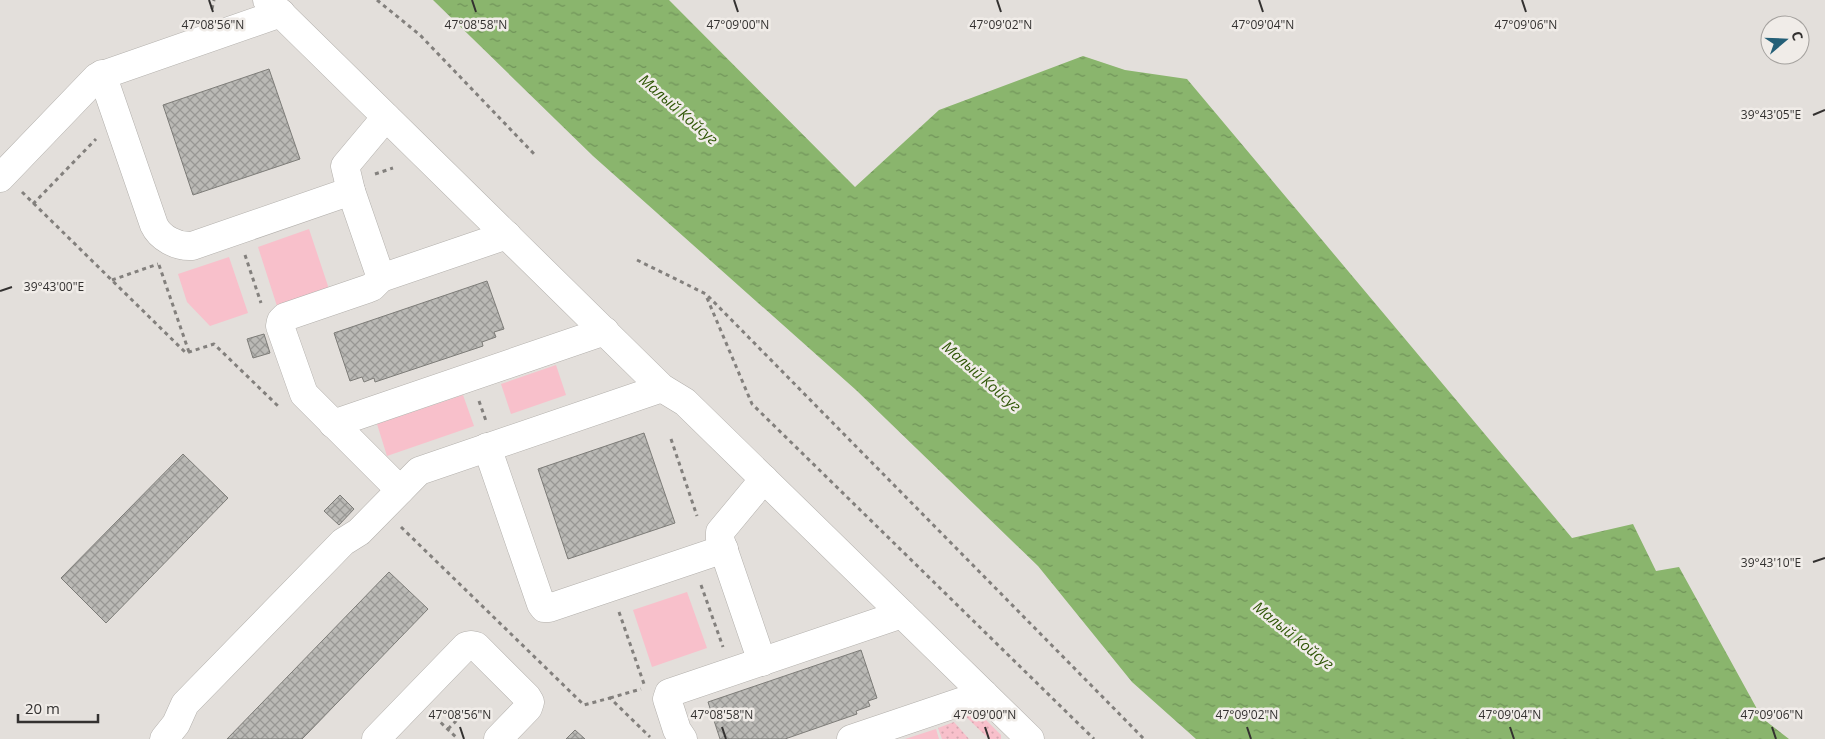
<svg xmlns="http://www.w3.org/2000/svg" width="1825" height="739" font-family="'Open Sans',sans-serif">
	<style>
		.grass { fill: url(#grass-dots) }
		.green { fill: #f8c0cb }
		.water { fill: url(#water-ripples) }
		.building { fill: url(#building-cross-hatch); stroke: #7d7c78 }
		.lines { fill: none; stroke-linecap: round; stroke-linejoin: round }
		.minor-casing { stroke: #b3b0ac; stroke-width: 29 }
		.path { stroke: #83807d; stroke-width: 3; stroke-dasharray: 4 4; stroke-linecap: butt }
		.minor { stroke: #fff; stroke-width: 28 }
		.ticks { fill: none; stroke: #333130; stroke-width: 2 }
		.labels { text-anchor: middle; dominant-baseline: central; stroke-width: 5; stroke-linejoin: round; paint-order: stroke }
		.water-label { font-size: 15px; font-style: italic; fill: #2f5606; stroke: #f0ece8 }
		.ticks-label { font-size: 12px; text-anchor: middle; fill: #333130; stroke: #f0ece8; stroke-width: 5; stroke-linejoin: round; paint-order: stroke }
	</style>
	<defs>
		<pattern id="grass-dots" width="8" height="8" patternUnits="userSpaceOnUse" patternTransform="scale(1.25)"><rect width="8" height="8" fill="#f8c0cb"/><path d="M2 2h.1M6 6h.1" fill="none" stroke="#d5a5af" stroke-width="1.8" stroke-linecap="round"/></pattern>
		<pattern id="water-ripples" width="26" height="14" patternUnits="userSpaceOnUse" patternTransform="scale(1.25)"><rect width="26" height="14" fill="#8ab56d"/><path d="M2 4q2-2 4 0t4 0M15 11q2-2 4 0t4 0" fill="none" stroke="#71945a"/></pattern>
		<pattern id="building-cross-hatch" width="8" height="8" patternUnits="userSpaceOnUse" patternTransform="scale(1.25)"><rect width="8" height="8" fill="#bab9b5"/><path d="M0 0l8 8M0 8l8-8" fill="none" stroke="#989794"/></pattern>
	</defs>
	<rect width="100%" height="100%" fill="#e3dfdb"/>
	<!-- grass -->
	<g class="grass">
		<polygon points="969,703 1001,735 1001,739 989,739 958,709"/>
		<polygon points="954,722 969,739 942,739 938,728"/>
	</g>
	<!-- green -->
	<g class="green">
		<polygon points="309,229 329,289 277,306 258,247"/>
		<polygon points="229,257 248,313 210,326 187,302 178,274"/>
		<polygon points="556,365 566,395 511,414 501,384"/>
		<polygon points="463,395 474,426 387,456 377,424"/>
		<polygon points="687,592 707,648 652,667 633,610"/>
		<polygon points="936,729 939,739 905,739"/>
	</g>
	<!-- water -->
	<polygon class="water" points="433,0 669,0 855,187 939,110 1083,56 1125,70 1187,79 1572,538 1633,524 1656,571 1679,567 1762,718 1789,739 1196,739 1132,682 1038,566 856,390 593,156"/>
	<!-- building -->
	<g class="building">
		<polygon points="269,69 300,159 193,195 163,105"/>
		<polygon points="487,281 504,329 494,332 496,337 482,342 483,346 375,382 374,378 364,382 362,377 350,381 334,333"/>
		<polygon points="264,334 270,353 253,358 247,339"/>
		<polygon points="644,433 675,523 568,559 538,469"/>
		<polygon points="183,454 228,498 106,623 61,578"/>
		<polygon points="340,495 354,509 339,525 324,511"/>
		<polygon points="389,572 428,609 305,736 302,739 227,739"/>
		<polygon points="861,650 877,698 868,701 870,706 856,711 857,714 785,739 720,739 708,702"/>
		<polygon points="575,730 585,739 566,739"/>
	</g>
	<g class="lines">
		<!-- minor casing -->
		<g class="minor-casing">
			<g id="minor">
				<polyline points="267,0 662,388 685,402 1030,739"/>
				<path d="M102,74L154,225C160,238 177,247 192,246L351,191"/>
				<polyline points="0,178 97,77 281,13"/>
				<polyline points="381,278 351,191 345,166 386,117"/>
				<polyline points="333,424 605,331"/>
				<polyline points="487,447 541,604 544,608 549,608 724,549"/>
				<polyline points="400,490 304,394 280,326 281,321 285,317 367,289 372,287 381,278 507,235"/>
				<polyline points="762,662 720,539 720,532 764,479"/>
				<polyline points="164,739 176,724 185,704 343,542 359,532 419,471 662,388"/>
				<polyline points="376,739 466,646 471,645 476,646 527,697 530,702 528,708 498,739"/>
				<polyline points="683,739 677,730 667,699 669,693 902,614"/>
				<polyline points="851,739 984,694"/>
			</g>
		</g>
		<!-- path -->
		<g class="path">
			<polyline points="377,0 420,35 536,156"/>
			<polyline points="212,9 214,0"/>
			<polyline points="375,174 393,168"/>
			<polyline points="22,192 186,353 214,344 278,406"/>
			<polyline points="33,204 96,139"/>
			<polyline points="245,255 261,303"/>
			<polyline points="637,260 706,294 1144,739"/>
			<polyline points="159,265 189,352"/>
			<polyline points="112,280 158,264"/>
			<polyline points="707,298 752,404 1094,739"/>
			<polyline points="479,401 486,421"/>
			<polyline points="671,439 697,516"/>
			<polyline points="401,527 584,705 610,698 650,737"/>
			<polyline points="701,585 723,647"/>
			<polyline points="619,612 644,684"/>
			<polyline points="610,698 641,689"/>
			<polyline points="435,717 458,739"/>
			<polyline points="448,729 459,718"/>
		</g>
		<!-- minor -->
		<use href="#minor" class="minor"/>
	</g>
	<!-- ticks -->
	<path class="ticks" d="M209,0L213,12M472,0L476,12M734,0L738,12M997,0L1001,12M1259,0L1263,12M1522,0L1526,12M1813,115L1825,110M0,291L12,287M1813,562L1825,558M460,727L464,739M722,727L726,739M985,727L989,739M1247,727L1251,739M1510,727L1514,739M1772,727L1776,739"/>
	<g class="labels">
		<!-- water labels -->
		<g class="water-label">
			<text transform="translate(679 109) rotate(41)">Малый Койсуг</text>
			<text transform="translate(982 376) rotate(41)">Малый Койсуг</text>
			<text transform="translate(1294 635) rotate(39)">Малый Койсуг</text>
		</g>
	</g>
	<g class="ticks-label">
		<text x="1263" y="29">47°09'04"N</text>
		<text x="213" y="29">47°08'56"N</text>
		<text x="476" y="29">47°08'58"N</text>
		<text x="738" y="29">47°09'00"N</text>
		<text x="1001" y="29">47°09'02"N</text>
		<text x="1526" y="29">47°09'06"N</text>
		<text x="1771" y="119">39°43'05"E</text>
		<text x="54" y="291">39°43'00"E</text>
		<text x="1771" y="567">39°43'10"E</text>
		<text x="460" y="719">47°08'56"N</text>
		<text x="722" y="719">47°08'58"N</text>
		<text x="985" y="719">47°09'00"N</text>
		<text x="1247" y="719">47°09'02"N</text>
		<text x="1510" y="719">47°09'04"N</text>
		<text x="1772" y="719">47°09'06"N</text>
	</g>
	<!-- north arrow -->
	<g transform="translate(1785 40) rotate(71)"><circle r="24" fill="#f0ece8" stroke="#a4a19e"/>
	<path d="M0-4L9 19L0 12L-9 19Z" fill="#245f77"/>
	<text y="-8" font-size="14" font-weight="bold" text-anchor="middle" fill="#333130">С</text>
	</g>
	<!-- scale -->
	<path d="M18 714v8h80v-8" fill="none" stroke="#333130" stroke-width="2.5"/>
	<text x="25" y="714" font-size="15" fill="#333130" stroke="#f0ece8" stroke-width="4" paint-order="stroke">20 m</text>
</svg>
